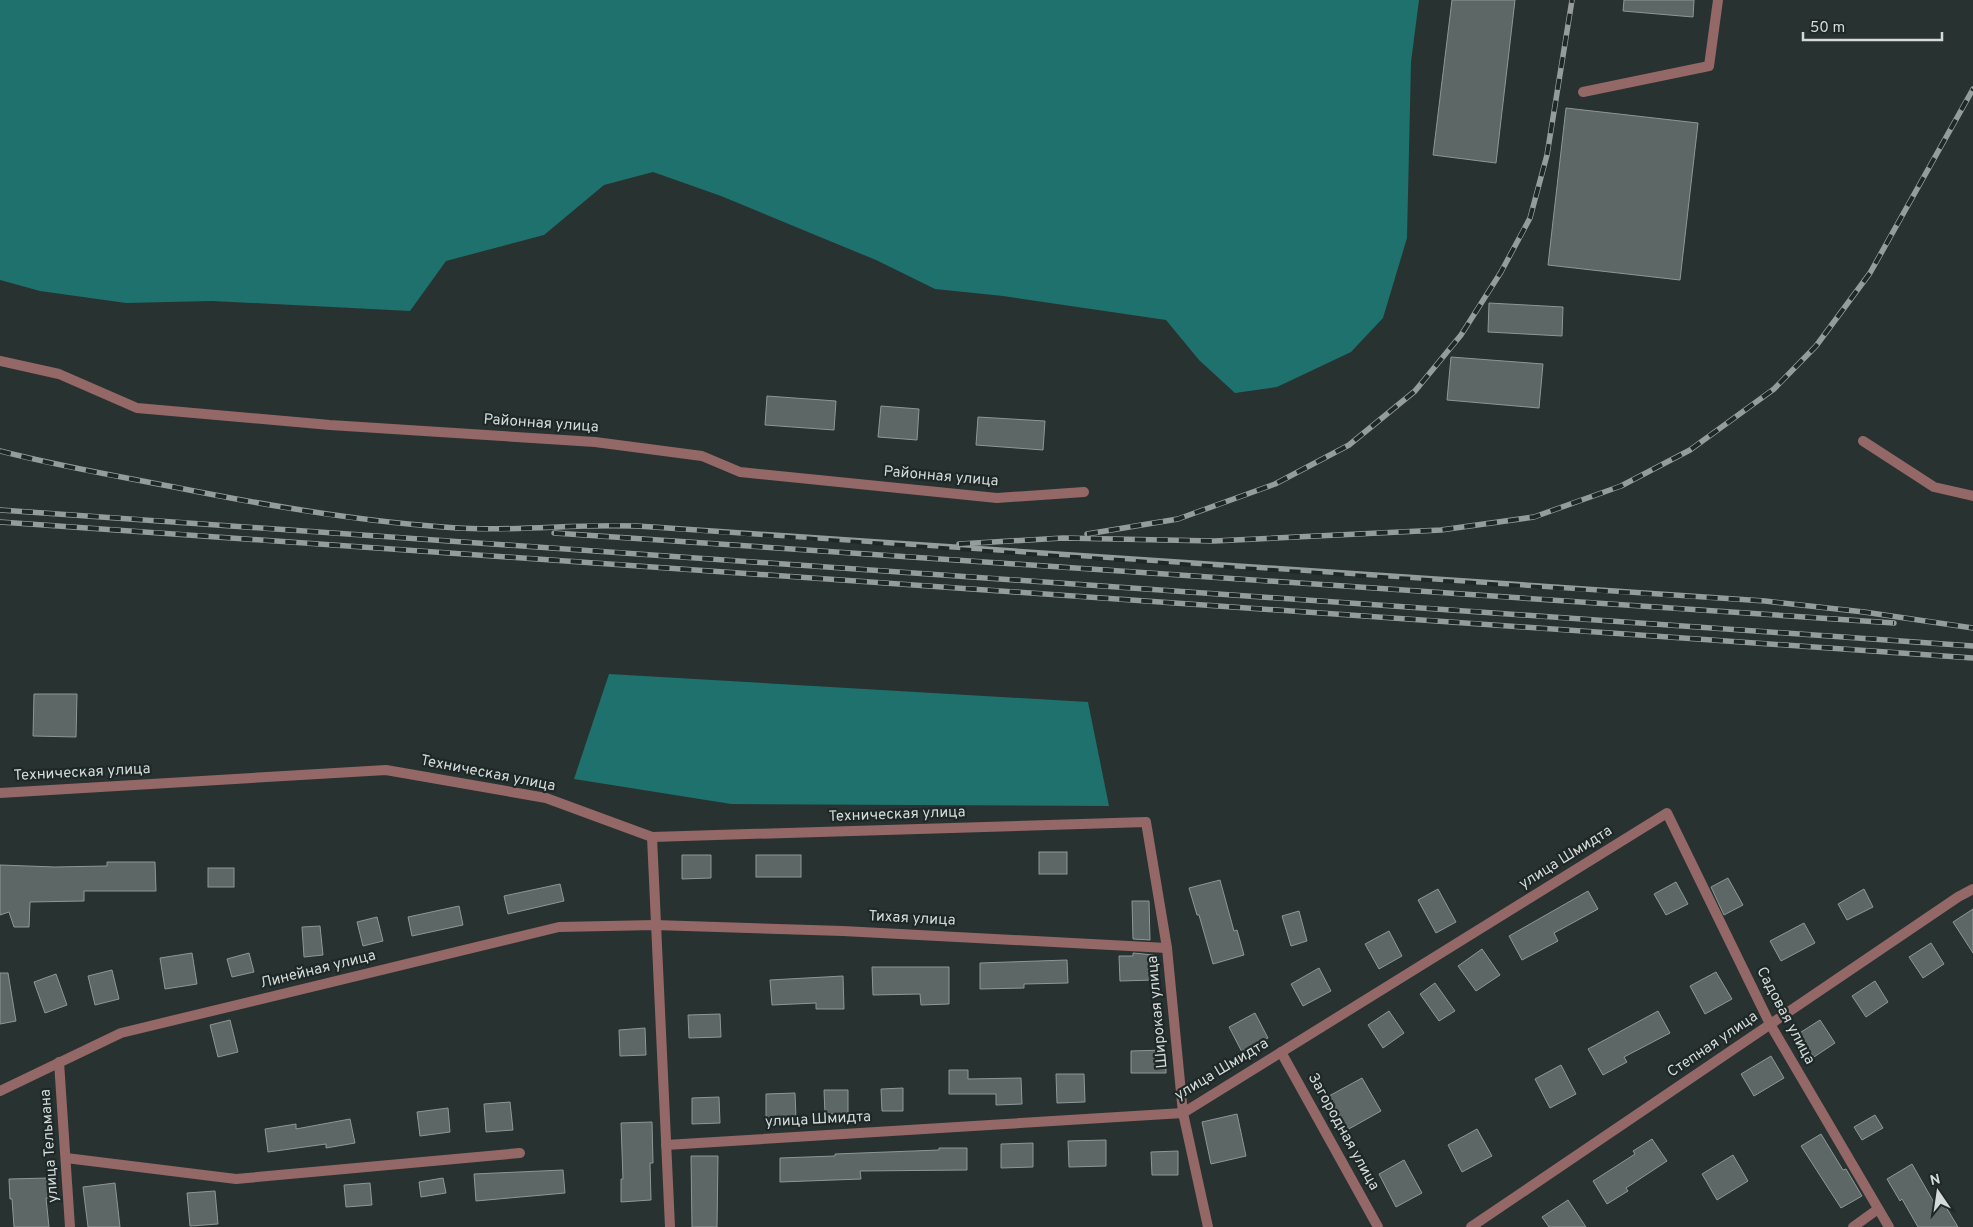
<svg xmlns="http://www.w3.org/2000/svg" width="1973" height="1227" font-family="Overpass,sans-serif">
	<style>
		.forest { fill: #1e716d }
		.building { fill: #5d6766; stroke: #8c9897 }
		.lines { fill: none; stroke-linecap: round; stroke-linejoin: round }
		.lane { stroke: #946867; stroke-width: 10 }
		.street { stroke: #946867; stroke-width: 10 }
		.rail-casing { stroke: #959d9c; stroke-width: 5.5 }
		.rail { stroke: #1e2827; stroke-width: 4; stroke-dasharray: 11; stroke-linecap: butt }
		.labels { text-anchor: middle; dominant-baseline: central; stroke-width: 4.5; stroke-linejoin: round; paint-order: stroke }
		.street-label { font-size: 15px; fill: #d4dada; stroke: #1e2827 }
	</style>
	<rect width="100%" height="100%" fill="#283231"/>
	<!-- forest -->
	<g class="forest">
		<polygon points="0,0 1419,0 1411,62 1407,238 1383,318 1351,352 1277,387 1235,393 1199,360 1166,320 1003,296 935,289 876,260 820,237 721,196 653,172 604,185 544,235 446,261 410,311 212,301 126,303 40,291 0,280"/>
		<polygon points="609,674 1088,702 1109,806 731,804 574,779"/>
	</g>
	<!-- building -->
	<g class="building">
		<polygon points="1452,0 1515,0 1496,163 1433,155"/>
		<polygon points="1624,0 1694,0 1693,17 1623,11"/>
		<polygon points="1566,108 1698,123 1680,280 1548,265"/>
		<polygon points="1489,303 1563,307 1562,336 1488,332"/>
		<polygon points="1451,357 1543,364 1539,408 1447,400"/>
		<polygon points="767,396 836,401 834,430 765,425"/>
		<polygon points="881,406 919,409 917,440 878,437"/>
		<polygon points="978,417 1045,421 1043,450 976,445"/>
		<polygon points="34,694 77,694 76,737 33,736"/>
		<rect x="1039" y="852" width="28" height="22"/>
		<polygon points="682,855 711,855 711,878 682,879"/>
		<rect x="756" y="855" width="45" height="22"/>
		<polygon points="107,862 155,862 156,891 84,891 84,901 30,902 29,927 14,927 9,912 0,915 0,865 55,867 107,866"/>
		<rect x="208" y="868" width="26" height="19"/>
		<polygon points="1728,878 1743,905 1724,915 1711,887"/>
		<polygon points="1220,880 1234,931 1237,930 1244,955 1213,964 1199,915 1197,915 1189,888"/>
		<polygon points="1676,882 1688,904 1666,915 1654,894"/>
		<polygon points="560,884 564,901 508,914 504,896"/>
		<polygon points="1438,889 1456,922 1436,933 1418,900"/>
		<polygon points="1864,889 1873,907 1847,920 1838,904"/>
		<polygon points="1588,891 1598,909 1554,933 1558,941 1522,960 1509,936"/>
		<polygon points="1132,901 1149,901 1150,940 1133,939"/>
		<polygon points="459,906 463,925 412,936 408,917"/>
		<polygon points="1973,909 1973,953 1953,922"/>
		<polygon points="1299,911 1307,941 1291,946 1282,916"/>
		<polygon points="377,917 383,941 363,946 357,922"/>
		<polygon points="1804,923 1815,943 1781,961 1770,941"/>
		<polygon points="320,926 323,955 304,957 302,927"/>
		<polygon points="1389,931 1402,956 1379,969 1365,944"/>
		<polygon points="1931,943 1944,964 1923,978 1909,957"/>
		<polygon points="1482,949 1500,975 1476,991 1458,966"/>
		<polygon points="192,953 197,984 165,989 160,958"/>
		<polygon points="249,953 254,972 232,977 227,959"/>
		<polygon points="1133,953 1154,955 1154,980 1120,981 1119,956 1133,956"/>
		<polygon points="1067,960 1068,983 1024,984 1024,988 980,989 980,963"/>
		<polygon points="872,967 949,967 949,1004 921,1005 920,994 873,995"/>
		<polygon points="1319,968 1331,991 1303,1006 1291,984"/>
		<polygon points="112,970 119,999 95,1005 88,976"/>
		<polygon points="1716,972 1732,999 1705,1014 1690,986"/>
		<polygon points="0,973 8,973 16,1021 0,1024"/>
		<polygon points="56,974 67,1005 45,1013 34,982"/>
		<polygon points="843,976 844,1009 816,1009 816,1003 772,1005 770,980"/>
		<polygon points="1875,981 1888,1002 1866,1017 1852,996"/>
		<polygon points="1435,983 1455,1011 1439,1021 1420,994"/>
		<polygon points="1389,1011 1404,1033 1383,1048 1368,1025"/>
		<polygon points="1658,1011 1670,1033 1624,1057 1627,1062 1603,1075 1588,1049"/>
		<polygon points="1255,1013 1268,1038 1242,1052 1229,1027"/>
		<polygon points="720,1014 721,1037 689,1038 688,1015"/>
		<polygon points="230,1020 238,1052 218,1057 210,1025"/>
		<polygon points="1820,1020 1835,1043 1814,1057 1798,1034"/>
		<polygon points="645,1028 646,1055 620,1056 619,1030"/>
		<polygon points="1166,1050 1166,1073 1131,1073 1131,1051"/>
		<polygon points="1771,1056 1784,1078 1754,1096 1741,1074"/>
		<polygon points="1561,1065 1576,1094 1550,1108 1535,1079"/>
		<polygon points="949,1070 968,1070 968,1079 1021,1078 1022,1104 996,1105 996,1094 949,1094"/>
		<polygon points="1056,1074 1084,1074 1085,1102 1057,1103"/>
		<polygon points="1362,1078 1381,1111 1347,1130 1329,1096"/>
		<polygon points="903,1088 903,1111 882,1111 881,1089"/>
		<polygon points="824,1090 848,1090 848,1114 825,1114"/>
		<polygon points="795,1093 796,1118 766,1118 766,1094"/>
		<polygon points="719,1097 720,1123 692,1124 692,1098"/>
		<polygon points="510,1102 513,1130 486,1132 484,1104"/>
		<polygon points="448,1108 450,1132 420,1136 417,1112"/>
		<polygon points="1237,1114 1246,1156 1211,1164 1202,1122"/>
		<polygon points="1875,1115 1883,1128 1862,1140 1854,1127"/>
		<polygon points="350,1119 355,1143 326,1148 326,1144 268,1152 265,1129 296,1124 296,1129"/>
		<polygon points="652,1122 653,1163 650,1163 651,1200 621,1202 621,1179 623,1179 621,1123"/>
		<polygon points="1477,1129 1492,1156 1462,1172 1448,1145"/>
		<polygon points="1821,1134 1843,1170 1846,1169 1862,1196 1841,1208 1801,1146"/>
		<polygon points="1652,1139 1667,1161 1626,1188 1628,1191 1607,1204 1593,1181 1635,1154 1633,1151"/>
		<polygon points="1106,1140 1106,1166 1069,1167 1068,1141"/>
		<polygon points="1033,1143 1033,1167 1001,1168 1001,1144"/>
		<polygon points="939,1148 967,1148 967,1170 860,1171 861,1179 780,1182 780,1158 835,1156 835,1154 939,1150"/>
		<polygon points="1178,1151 1178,1175 1152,1175 1151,1152"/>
		<polygon points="1733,1155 1748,1181 1717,1200 1702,1174"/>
		<polygon points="691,1156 718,1156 717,1227 692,1227"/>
		<polygon points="1404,1160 1422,1193 1396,1207 1379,1174"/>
		<polygon points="1912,1164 1936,1206 1943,1202 1958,1227 1918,1227 1902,1199 1900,1201 1887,1179"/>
		<polygon points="563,1170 565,1193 476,1201 474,1174"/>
		<polygon points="48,1178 48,1198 46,1198 49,1227 14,1227 12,1199 10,1199 9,1179"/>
		<polygon points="443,1178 446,1193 421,1197 419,1182"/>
		<polygon points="115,1183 120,1227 88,1227 83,1187"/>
		<polygon points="370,1183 372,1205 346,1207 344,1185"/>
		<polygon points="215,1191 218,1224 190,1226 187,1193"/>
		<polygon points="1568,1200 1586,1227 1549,1227 1542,1217"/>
	</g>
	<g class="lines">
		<!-- lane -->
		<g class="lane">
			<polyline points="1583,92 1709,66 1718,0"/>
			<polyline points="66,1158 236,1179 520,1153"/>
		</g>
		<!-- street -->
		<g class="street">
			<polyline points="0,361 59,374 137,408 330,425 595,442 702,456 740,472 997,498 1084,492"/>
			<polyline points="1863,441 1934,487 1973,496"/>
			<polyline points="0,793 386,770 546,798 652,837 1146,822 1167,948 1183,1113 1208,1227"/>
			<polyline points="652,837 670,1227"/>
			<polyline points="1281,1052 1378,1227"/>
			<polyline points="59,1062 70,1227"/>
			<polyline points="0,1091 121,1033 559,927 655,925 843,931 1167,948"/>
			<polyline points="666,1145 1183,1113 1667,813 1770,1024 1889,1227"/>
			<polyline points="1471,1227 1958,897 1973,889"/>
			<polyline points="1853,1227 1878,1209"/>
		</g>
		<!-- rail casing -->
		<g class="rail-casing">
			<g id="rail">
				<path d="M0,451C58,466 116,476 174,487C268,506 362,522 457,528C522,532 588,522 653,527C1023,555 1394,578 1765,601L1864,612L1973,628"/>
				<polyline points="0,510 1973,646"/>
				<polyline points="0,522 1973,658"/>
				<polyline points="554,533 1894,623"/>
				<polyline points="1087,534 1178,519 1275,484 1349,445 1415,391 1461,335 1501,272 1530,218 1547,155 1572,0"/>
				<polyline points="959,544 1063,538 1214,541 1441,530 1534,517 1621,486 1690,450 1774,389 1816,346 1870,273 1973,89"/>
			</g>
		</g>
		<!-- rail -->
		<use href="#rail" class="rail"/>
	</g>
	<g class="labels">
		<!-- street labels -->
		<g class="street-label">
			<text transform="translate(541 424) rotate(4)">Районная улица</text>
			<text transform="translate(941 477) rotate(5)">Районная улица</text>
			<text transform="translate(82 773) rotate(-3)">Техническая улица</text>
			<text transform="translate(488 774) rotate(11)">Техническая улица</text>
			<text transform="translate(897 815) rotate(-2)">Техническая улица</text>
			<text transform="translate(1566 858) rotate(-32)">улица Шмидта</text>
			<text transform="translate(912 919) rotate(3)">Тихая улица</text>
			<text transform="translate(318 970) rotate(-14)">Линейная улица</text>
			<text transform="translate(1158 1012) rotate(-95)">Широкая улица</text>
			<text transform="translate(1785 1016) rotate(62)">Садовая улица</text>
			<text transform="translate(1713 1045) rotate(-34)">Степная улица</text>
			<text transform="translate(1222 1070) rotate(-31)">улица Шмидта</text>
			<text transform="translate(818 1120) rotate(-3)">улица Шмидта</text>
			<text transform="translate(1343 1132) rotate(61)">Загородная улица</text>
			<text transform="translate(50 1146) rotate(-94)">улица Тельмана</text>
		</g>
	</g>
	<!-- north arrow -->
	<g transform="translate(1938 1192) rotate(347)" stroke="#1e2827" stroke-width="4" paint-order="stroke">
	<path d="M0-4L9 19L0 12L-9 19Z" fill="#d4dada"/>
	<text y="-8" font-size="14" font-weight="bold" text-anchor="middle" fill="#d4dada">N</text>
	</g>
	<!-- scale -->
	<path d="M1803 32v8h139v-8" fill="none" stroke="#d4dada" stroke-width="2.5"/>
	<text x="1810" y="32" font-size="15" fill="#d4dada" stroke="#1e2827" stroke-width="4" paint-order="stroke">50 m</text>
</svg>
